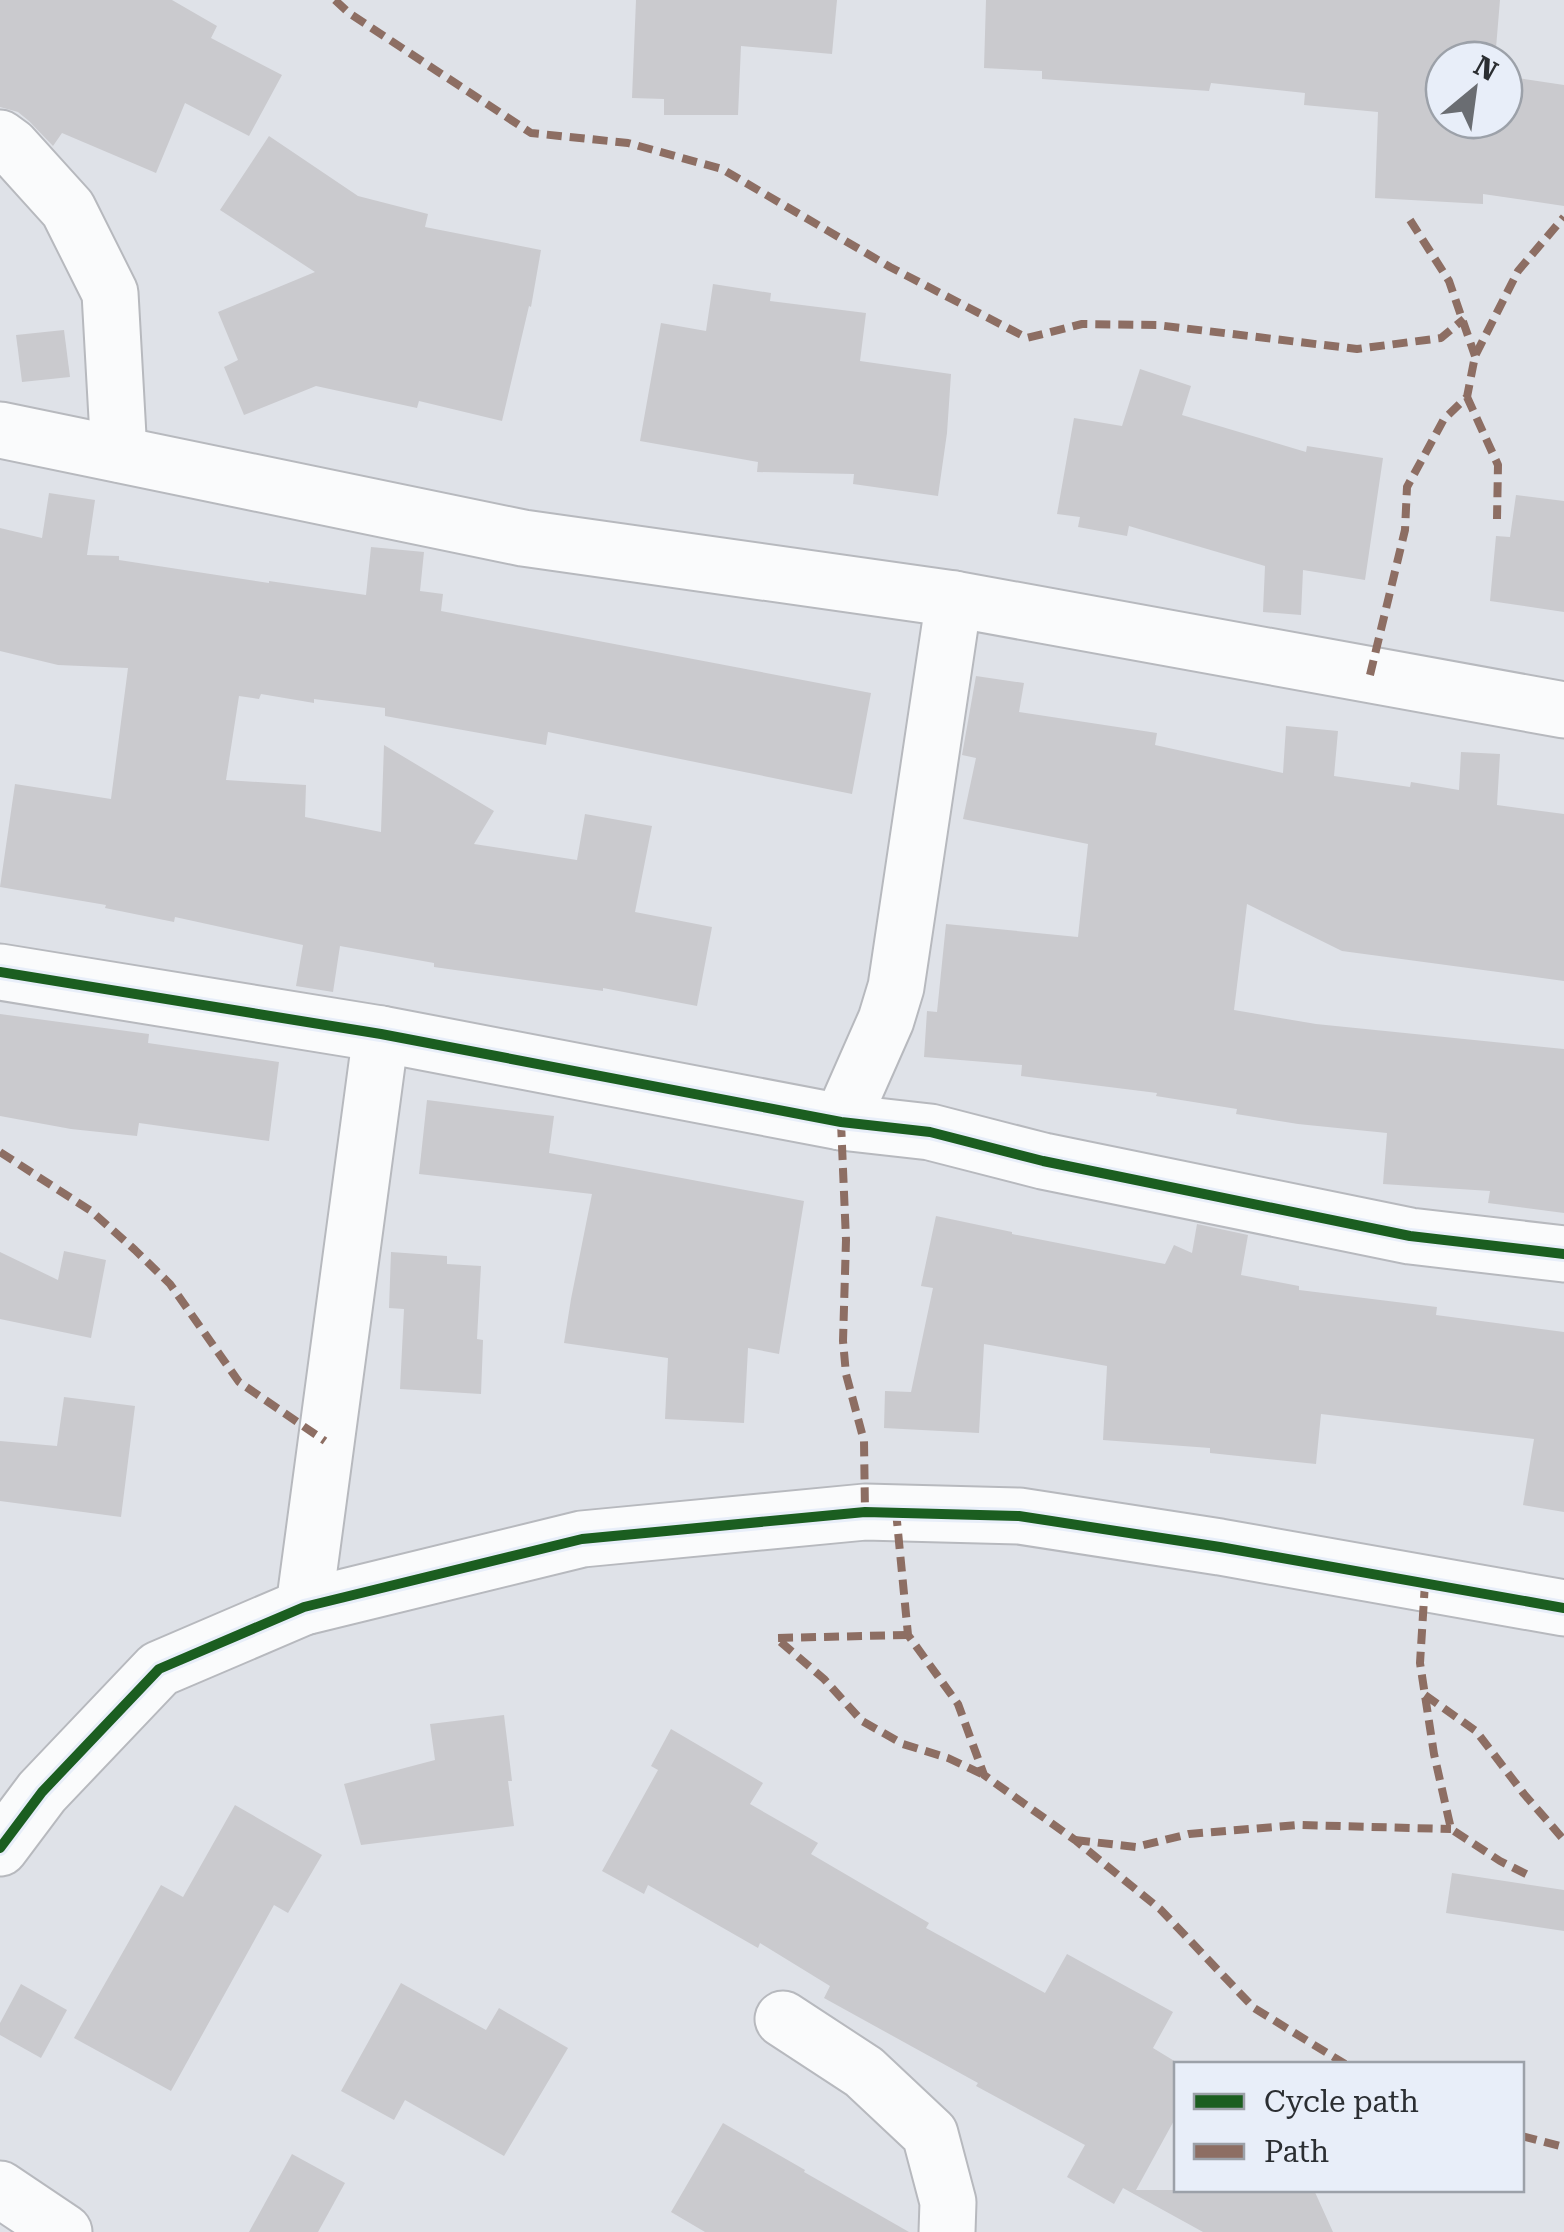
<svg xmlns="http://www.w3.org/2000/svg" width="1564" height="2232" font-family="'Roboto Serif',serif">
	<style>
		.building { fill: #cacace }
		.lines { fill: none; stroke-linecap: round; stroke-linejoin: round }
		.minor-casing { stroke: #b7b9be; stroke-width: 59 }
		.minor { stroke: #fafbfc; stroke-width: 55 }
		.quiet { stroke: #8d6e63; stroke-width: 8; stroke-dasharray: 15 8; stroke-linecap: butt }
		.cycleway-casing { stroke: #e8eef9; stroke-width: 16 }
		.cycleway { stroke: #1b5e20; stroke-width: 10 }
	</style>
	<rect width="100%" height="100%" fill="#dfe2e8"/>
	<!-- building -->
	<g class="building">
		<polygon points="0,0 172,0 217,26 211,38 282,75 249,136 185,103 156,173 62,133 53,146 29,121 18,112 0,107"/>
		<polygon points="636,0 837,0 832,54 741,46 738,115 664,115 664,99 632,98"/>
		<polygon points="986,0 1500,0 1495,60 1444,60 1444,120 1504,120 1504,76 1564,85 1564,206 1483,194 1483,204 1375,198 1378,112 1304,105 1305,93 1211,83 1209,91 1042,79 1042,71 984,68"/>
		<polygon points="269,136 358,196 428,214 425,227 541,250 531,307 529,306 502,421 419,401 417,408 316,386 244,415 224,367 238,360 218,312 315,272 220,210"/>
		<polygon points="713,284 771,293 770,301 866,313 860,361 951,374 947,433 938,496 853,484 854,474 757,472 758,462 640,441 661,323 706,331"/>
		<polygon points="64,330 70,377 22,382 16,335"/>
		<polygon points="1140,369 1191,386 1182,415 1306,452 1307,446 1383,458 1365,580 1303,570 1301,615 1263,612 1265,566 1129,526 1127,536 1078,527 1080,517 1057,514 1074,418 1122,426"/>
		<polygon points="49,493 95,500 87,555 119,556 119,560 269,583 269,581 366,595 371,547 424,552 420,591 443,594 441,611 871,693 852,794 548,732 546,745 385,716 385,708 314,699 314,703 261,694 259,699 239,696 226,780 306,785 305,817 381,832 384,745 494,811 474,844 577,860 585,814 652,826 635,912 712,927 697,1006 603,988 603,991 434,967 434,963 340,946 333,992 296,986 303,945 175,917 174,922 105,908 106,905 0,887 15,784 111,799 128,668 58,665 0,651 0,528 42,538"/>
		<polygon points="1516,495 1564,501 1564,612 1490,601 1496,536 1510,537"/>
		<polygon points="976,676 1024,683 1019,712 1157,733 1155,745 1283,773 1286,726 1338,731 1334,776 1410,787 1411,782 1459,790 1461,752 1500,754 1497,805 1564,814 1564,981 1342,951 1247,904 1234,1010 1316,1024 1564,1049 1564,1213 1488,1203 1490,1191 1383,1184 1387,1133 1298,1124 1236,1114 1237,1109 1156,1096 1157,1093 1021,1076 1022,1065 924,1057 927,1011 937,1012 946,924 1078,937 1088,844 963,819 976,758 962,755"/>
		<polygon points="0,1014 149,1034 148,1043 279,1062 269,1141 139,1123 137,1136 71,1129 0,1116"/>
		<polygon points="427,1100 554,1116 549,1153 804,1201 779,1354 748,1348 744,1423 665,1419 668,1358 564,1343 571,1299 592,1194 419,1174"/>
		<polygon points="936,1216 1012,1232 1012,1234 1165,1264 1174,1245 1192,1253 1197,1224 1248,1235 1241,1275 1299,1286 1299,1290 1437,1307 1436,1315 1564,1332 1564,1512 1523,1505 1534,1439 1321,1414 1316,1464 1210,1453 1210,1448 1103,1440 1107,1366 984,1344 979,1433 884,1428 885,1391 911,1392 933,1288 921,1286"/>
		<polygon points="64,1251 106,1260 91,1338 0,1319 0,1252 58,1280"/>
		<polygon points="391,1252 447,1256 447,1264 481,1266 477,1339 483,1340 481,1394 400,1389 404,1309 389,1308"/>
		<polygon points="64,1397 135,1406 121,1517 0,1501 0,1441 57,1446"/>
		<polygon points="504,1715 512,1781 508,1781 514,1826 361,1845 344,1784 435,1760 430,1724"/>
		<polygon points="671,1729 763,1783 750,1804 818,1843 811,1854 929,1923 926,1928 1045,1993 1067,1954 1173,2012 1153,2048 1176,2062 1176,2117 1136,2190 1314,2190 1333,2232 1203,2232 1123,2188 1114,2204 1067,2177 1085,2145 976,2086 978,2083 824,1998 830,1986 760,1943 758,1948 648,1885 644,1894 602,1871 658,1770 651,1766"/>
		<polygon points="235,1805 322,1855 288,1913 274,1905 171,2091 74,2038 161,1885 183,1897"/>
		<polygon points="1452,1873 1564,1890 1564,1931 1446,1913"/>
		<polygon points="401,1983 486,2030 499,2008 568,2048 504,2156 405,2100 394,2120 341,2091"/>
		<polygon points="21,1984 67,2010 41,2058 0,2035 0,2023"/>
		<polygon points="723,2123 805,2170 804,2172 909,2232 705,2232 671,2212"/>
		<polygon points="292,2154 345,2183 318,2232 249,2232"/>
	</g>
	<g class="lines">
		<!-- minor casing -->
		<g class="minor-casing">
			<g id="minor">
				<polyline points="0,138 11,146 68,209 110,293 119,454"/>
				<polyline points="0,430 523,538 954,599 1564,710"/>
				<polyline points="0,972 381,1034 841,1122 930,1132 1043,1161 1410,1236 1564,1254"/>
				<polyline points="841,1122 886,1020 896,987 954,599"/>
				<polyline points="304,1607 381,1034"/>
				<polyline points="0,1848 42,1792 159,1669 304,1607 582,1539 865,1512 1019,1516 1220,1547 1564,1608"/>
				<polyline points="783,2019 864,2072 930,2134 948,2202 947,2232"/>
				<polyline points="0,2189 64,2232"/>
			</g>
		</g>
		<!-- minor -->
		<use href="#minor" class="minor"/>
		<!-- quiet -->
		<g class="quiet">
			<polyline points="335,0 349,13 531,133 628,143 722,169 890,267 1027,338 1082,324 1157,325 1357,349 1441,338 1464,319"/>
			<polyline points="1410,220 1449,281 1475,356"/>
			<polyline points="1467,397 1498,465 1497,519"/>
			<polyline points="1370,675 1405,530 1407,487 1444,419 1467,397 1475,356 1518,271 1564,217"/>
			<polyline points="841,1122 846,1240 843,1341 846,1374 864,1441 865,1512"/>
			<polyline points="0,1152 91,1211 135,1250 170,1284 239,1382 325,1441"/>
			<polyline points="896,1511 908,1635 958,1704 984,1775 1075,1840 1160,1909 1254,2008 1345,2064"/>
			<polyline points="1425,1583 1420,1663 1434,1754 1451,1829 1500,1861 1532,1877"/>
			<polyline points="908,1635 776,1638 824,1679 862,1721 903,1744 948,1758 984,1775"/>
			<polyline points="1425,1695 1476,1731 1524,1794 1564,1840"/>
			<polyline points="1075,1840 1136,1847 1189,1834 1298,1825 1451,1829"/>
			<polyline points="1522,2136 1564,2147"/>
		</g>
		<!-- cycleway casing -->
		<g class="cycleway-casing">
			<g id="cycleway">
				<polyline points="0,972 381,1034 841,1122 930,1132 1043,1161 1410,1236 1564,1254"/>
				<polyline points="0,1848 42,1792 159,1669 304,1607 582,1539 865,1512 1019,1516 1220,1547 1564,1608"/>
			</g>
		</g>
		<!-- cycleway -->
		<use href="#cycleway" class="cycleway"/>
	</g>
	<!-- legend -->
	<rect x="1174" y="2062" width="350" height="130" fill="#e8eef9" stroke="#9ca1a9" stroke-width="2.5"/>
	<rect x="1194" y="2094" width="50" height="15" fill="#1b5e20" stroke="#9ca1a9" stroke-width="2.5"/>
	<text x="1264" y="2112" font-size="30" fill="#2b2e32">Cycle path</text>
	<rect x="1194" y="2144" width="50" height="15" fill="#8d6e63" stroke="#9ca1a9" stroke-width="2.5"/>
	<text x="1264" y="2162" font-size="30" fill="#2b2e32">Path</text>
	<!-- north arrow -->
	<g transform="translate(1474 90) rotate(29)"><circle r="48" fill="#e8eef9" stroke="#9ca1a9" stroke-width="2.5"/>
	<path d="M0-8L18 38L0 25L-18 38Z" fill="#6a6d72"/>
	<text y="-15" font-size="28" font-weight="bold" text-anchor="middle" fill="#2b2e32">N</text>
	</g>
</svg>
